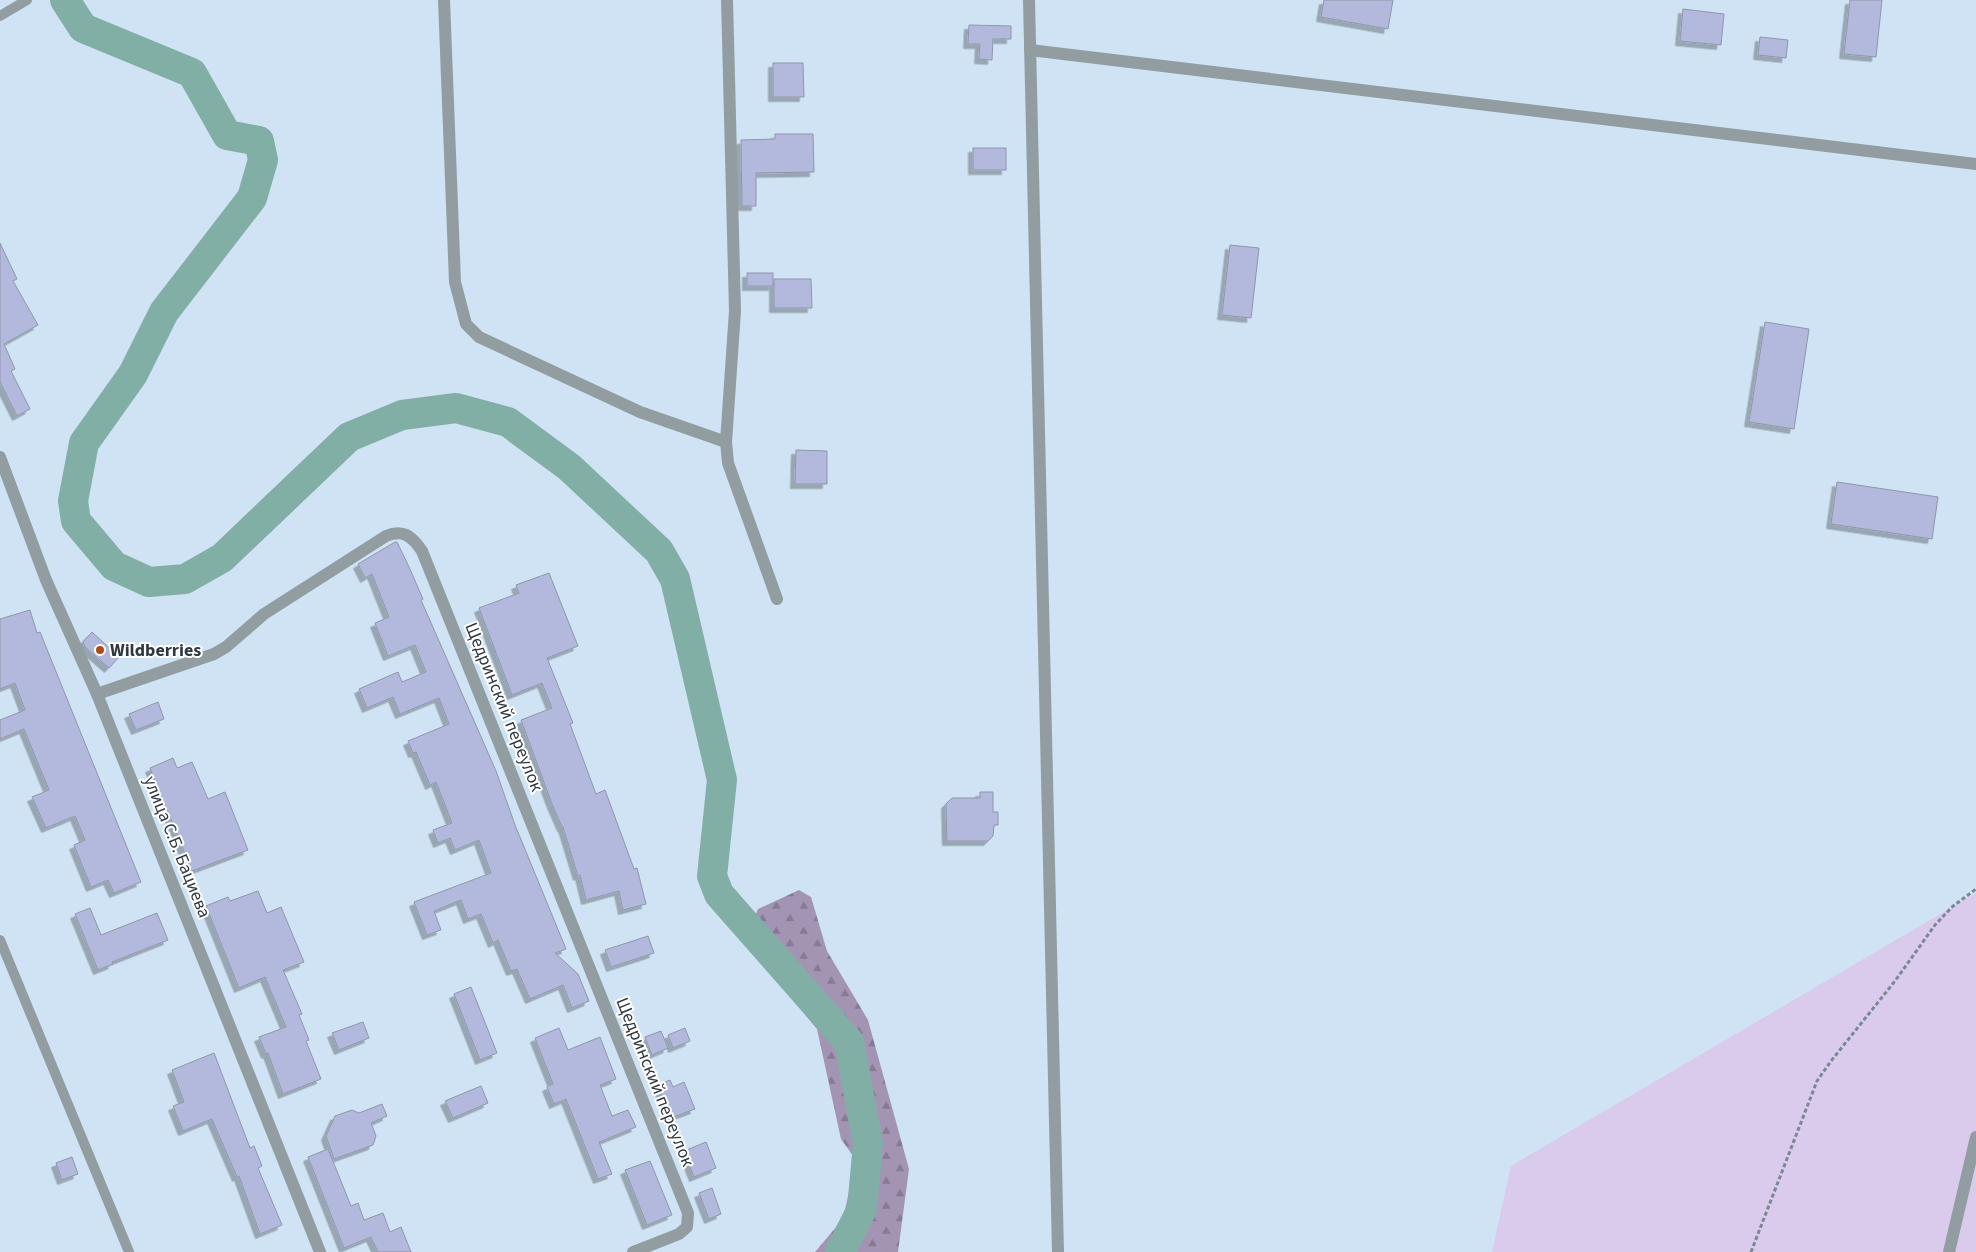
<svg xmlns="http://www.w3.org/2000/svg" width="1976" height="1252" font-family="'Source Sans 3',sans-serif">
	<style>
		.grass { fill: #dacaeb }
		.forest { fill: url(#forest-firs) }
		.lines { fill: none; stroke-linecap: round; stroke-linejoin: round }
		.river { stroke: #82afa5; stroke-width: 30 }
		.building { fill: #b2b9dc; stroke: #9095a9; filter: url(#shadow) }
		.path { stroke: #7a8893; stroke-width: 3; stroke-dasharray: 4 2.5; stroke-linecap: butt }
		.lane { stroke: #919da0; stroke-width: 10 }
		.street { stroke: #919da0; stroke-width: 12 }
		.poi-dot { fill: #ae4a17; stroke: #fff; stroke-width: 2 }
		.labels { text-anchor: middle; dominant-baseline: central; stroke-width: 4; stroke-linejoin: round; paint-order: stroke }
		.poi-label { font-size: 18px; font-weight: bold; fill: #30383f; stroke: #fff; text-anchor: start }
		.street-label { font-size: 18px; fill: #30383f; stroke: #fff }
	</style>
	<defs>
		<pattern id="forest-firs" width="22" height="20" patternUnits="userSpaceOnUse" patternTransform="scale(1.25)"><rect width="22" height="20" fill="#a494b4"/><path d="M5 1l3.5 6h-7zM16 11l3.5 6h-7z" fill="#867a94"/></pattern>
		<filter id="shadow"><feDropShadow dx="-4.5" dy="4.5" stdDeviation="0" flood-color="#0004"/></filter>
	</defs>
	<rect width="100%" height="100%" fill="#cfe3f4"/>
	<!-- grass -->
	<polygon class="grass" points="1976,893 1976,1252 1492,1252 1511,1166"/>
	<!-- forest -->
	<polygon class="forest" points="799,890 811,897 827,951 868,1020 909,1169 898,1252 815,1252 843,1219 856,1160 841,1139 817,1029 744,941 758,909"/>
	<g class="lines">
		<!-- river -->
		<polyline class="river" points="65,0 83,28 192,73 227,135 259,141 263,160 252,198 164,312 133,374 84,443 73,501 76,521 114,566 149,582 185,579 222,558 349,437 402,415 456,408 508,422 569,467 659,551 675,579 722,780 712,876 719,894 849,1042 868,1143 862,1209 840,1252"/>
	</g>
	<!-- building -->
	<g class="building">
		<polygon points="1324,0 1393,0 1388,29 1321,17"/>
		<polygon points="1850,0 1882,0 1876,57 1844,54"/>
		<polygon points="1683,9 1724,14 1721,45 1680,41"/>
		<polygon points="969,25 1011,26 1011,39 993,39 992,60 979,59 980,44 968,44"/>
		<polygon points="1760,37 1788,40 1786,58 1758,55"/>
		<polygon points="773,63 803,63 804,97 773,97"/>
		<polygon points="775,134 813,134 814,172 756,173 756,206 742,206 741,140 775,139"/>
		<rect x="973" y="148" width="33" height="22"/>
		<polygon points="0,243 17,279 13,281 38,325 4,344 15,369 11,371 30,409 17,416 0,382"/>
		<polygon points="1230,245 1259,248 1251,318 1222,315"/>
		<rect x="747" y="273" width="26" height="13"/>
		<polygon points="774,279 811,279 812,308 774,308"/>
		<polygon points="1765,322 1809,329 1794,429 1749,422"/>
		<polygon points="796,450 827,451 827,484 795,484"/>
		<polygon points="1837,482 1938,497 1932,539 1831,524"/>
		<polygon points="395,542 397,542 409,567 423,599 421,600 496,771 515,825 566,949 555,953 578,974 589,1001 572,1008 563,985 530,999 517,969 511,971 498,940 493,943 481,914 468,919 461,900 434,911 441,930 427,935 414,902 491,873 479,840 455,850 450,838 438,843 433,830 452,823 436,782 430,785 416,752 413,753 408,741 449,724 439,698 400,714 393,697 367,708 359,689 398,672 402,682 426,672 415,645 388,656 375,623 389,617 372,574 365,578 358,564"/>
		<polygon points="549,573 578,646 547,658 573,723 570,724 596,794 605,790 634,869 637,868 646,904 623,910 619,891 586,900 580,875 578,876 563,827 562,827 552,804 521,720 552,708 542,683 512,695 479,608 519,593 516,585"/>
		<polygon points="30,610 37,633 40,632 141,882 114,893 108,880 91,887 74,845 85,840 75,816 46,828 32,797 49,790 24,729 0,739 0,720 25,710 15,683 0,689 0,619"/>
		<polygon points="92,632 119,657 109,668 85,647 83,642"/>
		<polygon points="158,702 164,719 136,730 129,714"/>
		<polygon points="173,758 177,768 192,762 208,799 225,792 248,850 192,871 150,768"/>
		<polygon points="980,792 993,792 993,812 998,812 998,825 994,825 993,836 988,841 947,841 946,804 952,798 980,798"/>
		<polygon points="258,891 267,913 281,907 304,962 283,970 302,1014 299,1015 309,1040 306,1041 321,1079 283,1094 268,1053 266,1054 259,1037 286,1027 265,977 239,988 206,906 228,897 230,901"/>
		<polygon points="90,908 101,935 157,913 168,940 112,962 113,964 98,970 75,914"/>
		<polygon points="648,936 654,953 611,967 605,950"/>
		<polygon points="471,987 497,1053 480,1060 454,994"/>
		<polygon points="363,1022 369,1038 339,1050 332,1033"/>
		<polygon points="559,1028 568,1050 600,1037 616,1079 600,1085 612,1116 628,1110 636,1127 599,1142 612,1174 598,1179 566,1099 554,1104 547,1087 553,1084 535,1038"/>
		<polygon points="685,1028 690,1041 673,1048 668,1035"/>
		<polygon points="661,1031 668,1048 652,1055 645,1037"/>
		<polygon points="214,1053 250,1148 254,1146 262,1166 258,1168 282,1225 260,1234 239,1176 237,1177 212,1119 183,1131 173,1106 184,1102 172,1070"/>
		<polygon points="670,1080 673,1087 684,1082 695,1109 671,1118 658,1085"/>
		<polygon points="481,1086 488,1103 453,1118 445,1101"/>
		<polygon points="382,1104 387,1116 371,1123 376,1136 373,1145 334,1159 326,1136 335,1116 352,1110 359,1113"/>
		<polygon points="706,1142 716,1168 694,1177 684,1151"/>
		<polygon points="328,1149 351,1206 358,1203 364,1220 383,1213 390,1232 401,1227 411,1252 378,1252 371,1237 344,1248 308,1157"/>
		<polygon points="72,1157 78,1174 62,1180 56,1163"/>
		<polygon points="650,1161 672,1215 647,1225 625,1170"/>
		<polygon points="712,1188 721,1214 709,1219 699,1193"/>
	</g>
	<g class="lines">
		<!-- path -->
		<polyline class="path" points="1751,1252 1817,1081 1831,1061 1895,981 1935,925 1952,907 1976,889"/>
		<!-- lane -->
		<g class="lane">
			<polyline points="0,16 27,0"/>
			<polyline points="0,940 129,1252"/>
		</g>
		<!-- street -->
		<g class="street">
			<polyline points="444,0 455,282 466,324 479,337 640,412 726,442"/>
			<polyline points="727,0 735,311 726,442 728,463 777,599"/>
			<polyline points="1029,0 1058,1252"/>
			<polyline points="1030,50 1976,164"/>
			<polyline points="0,457 46,580 97,694 320,1252"/>
			<path d="M97,694L214,654L226,647L264,614L386,536C403,529 412,536 422,551L688,1213L687,1227L679,1234L633,1252"/>
			<polyline points="1949,1252 1976,1137"/>
		</g>
	</g>
	<!-- markers -->
	<circle class="poi-dot" cx="100" cy="650" r="5"/>
	<g class="labels">
		<!-- poi labels -->
		<g class="poi-label">
			<text x="110" y="650">Wildberries</text>
		</g>
		<!-- street labels -->
		<g class="street-label">
			<text transform="translate(504 707) rotate(68)">Щедринский переулок</text>
			<text transform="translate(177 847) rotate(68)">улица С.Б. Бациева</text>
			<text transform="translate(655 1082) rotate(68)">Щедринский переулок</text>
		</g>
	</g>
</svg>
